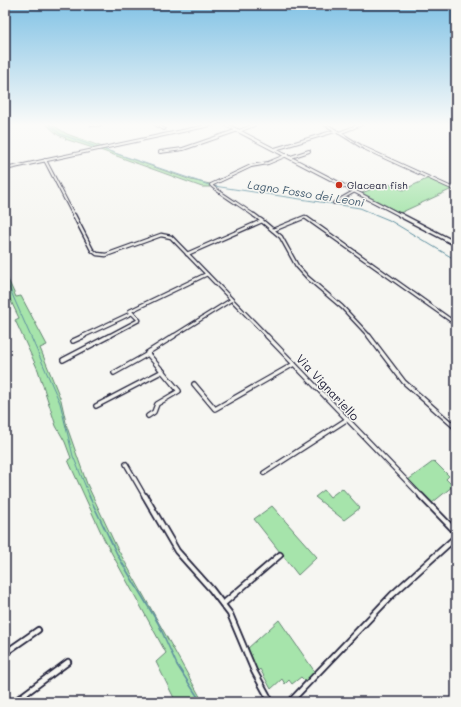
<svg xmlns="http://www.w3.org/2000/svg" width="461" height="707" font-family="Mali,sans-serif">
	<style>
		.green { fill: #a6e4ab; stroke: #648373 }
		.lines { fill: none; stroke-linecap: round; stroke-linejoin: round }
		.stream-far1 { stroke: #5f8f9f; stroke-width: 1 }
		.stream { stroke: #5f8f9f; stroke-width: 1.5 }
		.minor-far3-casing { stroke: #22223b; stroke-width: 4 }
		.minor-far2-casing { stroke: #22223b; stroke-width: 5 }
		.minor-far1-casing { stroke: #22223b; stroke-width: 6 }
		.minor-casing { stroke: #22223b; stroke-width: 8 }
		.tertiary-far1-casing { stroke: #22223b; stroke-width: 4.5 }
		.tertiary-casing { stroke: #22223b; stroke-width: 6 }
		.minor-far3 { stroke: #f6f6f2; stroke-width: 2 }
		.minor-far2 { stroke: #f6f6f2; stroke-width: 2.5 }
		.minor-far1 { stroke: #f6f6f2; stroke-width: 3.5 }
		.minor { stroke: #f6f6f2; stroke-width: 4.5 }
		.tertiary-far1 { stroke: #f6f6f2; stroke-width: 2.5 }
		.tertiary { stroke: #f6f6f2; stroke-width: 3.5 }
		.poi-dot { fill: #c8321e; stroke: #f6f6f2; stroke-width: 1.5 }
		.labels { text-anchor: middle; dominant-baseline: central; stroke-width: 3; stroke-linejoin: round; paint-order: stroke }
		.far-poi-label { font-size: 10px; fill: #22223b; stroke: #f6f6f2; text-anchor: start }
		.far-water-label { font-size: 11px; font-style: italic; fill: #40596d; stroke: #f6f6f2 }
		.street-label { font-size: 12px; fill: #22223b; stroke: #f6f6f2 }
	</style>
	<rect width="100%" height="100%" fill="#f6f6f2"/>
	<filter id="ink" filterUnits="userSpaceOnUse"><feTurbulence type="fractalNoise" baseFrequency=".025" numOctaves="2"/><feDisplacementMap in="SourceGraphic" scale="8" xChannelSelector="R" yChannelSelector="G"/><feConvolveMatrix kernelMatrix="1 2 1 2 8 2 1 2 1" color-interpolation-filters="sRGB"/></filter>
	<g filter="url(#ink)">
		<!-- green -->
		<g class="green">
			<polygon points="46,124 51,124 67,134 105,148 96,149 65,139 66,138 58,135"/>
			<polygon points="103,149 191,180 210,184 210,187 202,187 100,150"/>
			<polygon points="429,178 452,189 400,213 362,193 386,183 403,190"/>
			<polygon points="5,273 16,297 21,296 47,345 40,348 61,400 67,427 87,484 116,546 203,702 176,702 156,662 166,653 104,539 68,460 71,458 65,442 56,426 38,370 15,320 19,318 8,295 6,294"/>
			<polygon points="434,461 449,476 446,479 453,486 432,503 408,480"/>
			<polygon points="342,488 360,508 344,520 315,497 324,490 330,497"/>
			<polygon points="272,506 317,557 298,575 254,519"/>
			<polygon points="279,620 315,672 305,681 301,677 292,684 289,680 285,684 282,679 271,689 260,669 257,672 247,649"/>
		</g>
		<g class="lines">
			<!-- stream-far1 -->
			<g class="stream-far1">
				<polyline points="49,124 60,134 99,148"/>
				<polyline points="103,149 209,185"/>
				<polyline points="214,186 360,208 389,220 456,260"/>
				<polyline points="5,278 60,403 73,456 90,497"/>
			</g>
			<!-- stream -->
			<polyline class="stream" points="89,496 118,556 158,623 177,665 201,702"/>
			<!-- minor-far3 casing -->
			<g class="minor-far3-casing">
				<g id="minor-far3">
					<polyline points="155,124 164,129"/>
					<polyline points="325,124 364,148 456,190"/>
					<polyline points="92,125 104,124"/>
					<polyline points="239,131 254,125"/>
					<polyline points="339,133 362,124"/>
					<polyline points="275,149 335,131"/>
					<polyline points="160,152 183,149 238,130"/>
					<polyline points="291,157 309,151"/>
					<polyline points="45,160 74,216"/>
					<polyline points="5,169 215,124"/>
					<polyline points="334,203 355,191"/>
					<path d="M255,216C249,211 212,188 211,185L251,166L268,163L287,155"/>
				</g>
			</g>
			<!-- minor-far2 casing -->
			<g class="minor-far2-casing">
				<g id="minor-far2">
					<polyline points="74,215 92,250 97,254 106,255 161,235 171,237 268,337"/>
					<polyline points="254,215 262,221"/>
					<polyline points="273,230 305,217 456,324"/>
					<polyline points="187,254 262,221 281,237 297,266 308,278 342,307 370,337"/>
					<polyline points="81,337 132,313"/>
					<polyline points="107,337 139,320 130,311 207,274"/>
					<polyline points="172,337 231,300"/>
				</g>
			</g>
			<!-- minor-far1 casing -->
			<g class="minor-far1-casing">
				<g id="minor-far1">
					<polyline points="267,336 422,497"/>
					<polyline points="369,336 404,382 456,428"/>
					<polyline points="73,341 84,336"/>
					<polyline points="63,360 109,336"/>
					<polyline points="114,373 148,354"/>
					<polyline points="194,384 215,409 294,364"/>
					<polyline points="96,406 163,371"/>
					<polyline points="148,416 154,412 157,404 179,391 147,353 174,336"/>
					<polyline points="126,464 145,497"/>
					<polyline points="264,473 346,420"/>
				</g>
			</g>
			<!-- minor casing -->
			<g class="minor-casing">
				<g id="minor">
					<polyline points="145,496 177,551 211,589 230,614 254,671 271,702"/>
					<polyline points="421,496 456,532"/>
					<polyline points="223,604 280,555"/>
					<polyline points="5,653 38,630"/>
					<polyline points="14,702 68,662"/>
					<polyline points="290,702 392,595 456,537"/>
				</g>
			</g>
			<!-- tertiary-far1 casing -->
			<g class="tertiary-far1-casing">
				<polyline id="tertiary-far1" points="225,124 402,216"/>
			</g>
			<!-- tertiary casing -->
			<g class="tertiary-casing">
				<polyline id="tertiary" points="400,215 456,244"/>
			</g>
			<!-- minor-far3 -->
			<use href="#minor-far3" class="minor-far3"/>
			<!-- minor-far2 -->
			<use href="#minor-far2" class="minor-far2"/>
			<!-- minor-far1 -->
			<use href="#minor-far1" class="minor-far1"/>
			<!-- minor -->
			<use href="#minor" class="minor"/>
			<!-- tertiary-far1 -->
			<use href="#tertiary-far1" class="tertiary-far1"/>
			<!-- tertiary -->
			<use href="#tertiary" class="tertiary"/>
		</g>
	</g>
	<!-- sky -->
	<linearGradient id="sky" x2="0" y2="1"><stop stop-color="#81c2e5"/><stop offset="0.56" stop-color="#fbfbf9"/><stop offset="1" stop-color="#fbfbf9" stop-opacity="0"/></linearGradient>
	<rect width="461" height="223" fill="url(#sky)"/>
	<!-- markers -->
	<circle class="poi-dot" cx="339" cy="185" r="4"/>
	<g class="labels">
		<!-- far-poi labels -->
		<g class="far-poi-label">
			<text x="347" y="185">Glacean fish</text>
		</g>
		<!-- far-water labels -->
		<g class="far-water-label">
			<text transform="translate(306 193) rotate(9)">Lagno Fosso dei Leoni</text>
		</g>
		<!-- street labels -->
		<g class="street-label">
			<text transform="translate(328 387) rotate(47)">Via Vignariello</text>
		</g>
	</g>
	<!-- margin -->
	<rect width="461" height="707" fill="none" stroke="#f6f6f2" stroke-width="20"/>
	<rect x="10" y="10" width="441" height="687" fill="none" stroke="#22223b" stroke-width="1.5" filter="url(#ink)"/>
</svg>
